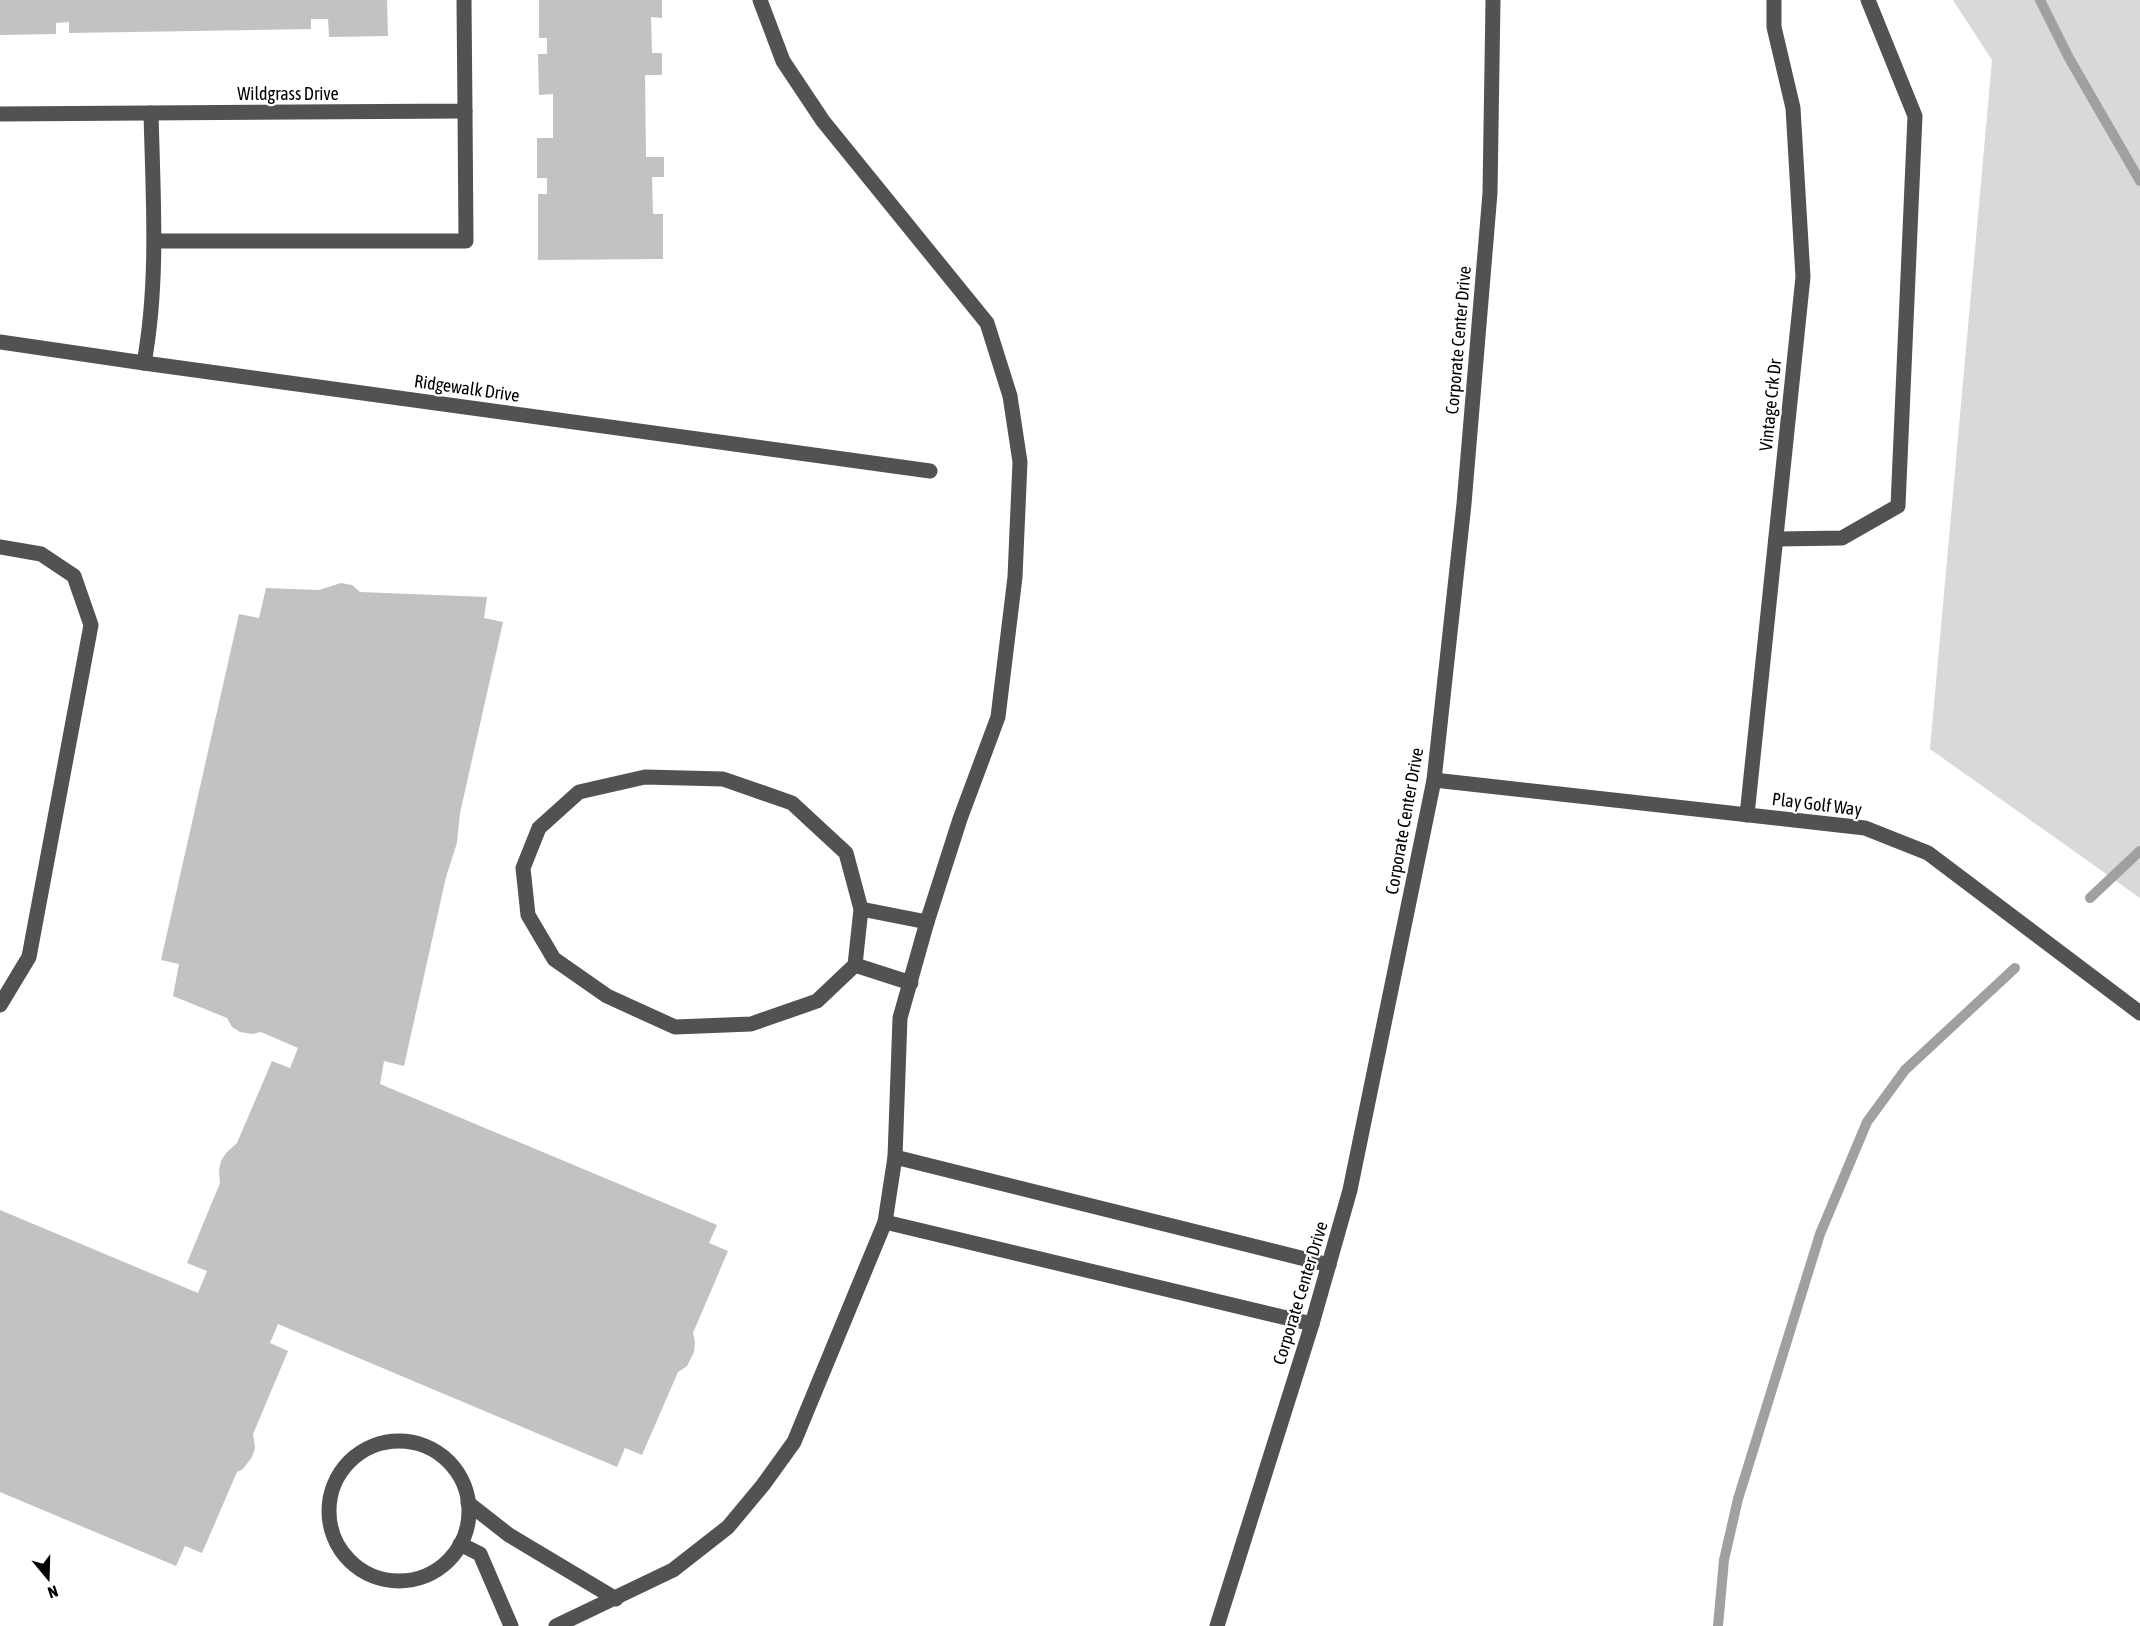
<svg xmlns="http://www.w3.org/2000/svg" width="2140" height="1626" font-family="'Asap Condensed',sans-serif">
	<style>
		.green { fill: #d9d9d9 }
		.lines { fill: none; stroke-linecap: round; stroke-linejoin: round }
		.stream { stroke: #a0a0a0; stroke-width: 10 }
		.building { fill: #c2c2c2 }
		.minor { stroke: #525252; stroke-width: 15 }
		.labels { text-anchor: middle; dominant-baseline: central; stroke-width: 4.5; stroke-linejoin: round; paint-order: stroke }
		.street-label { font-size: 18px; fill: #000; stroke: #fff }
	</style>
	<rect width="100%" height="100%" fill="#fff"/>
	<!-- green -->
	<polygon class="green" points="1953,0 2140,0 2140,898 1930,749 1992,60"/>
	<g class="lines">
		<!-- stream -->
		<g class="stream">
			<polyline points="2040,0 2069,58 2140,181"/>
			<polyline points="2090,898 2140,851"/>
			<polyline points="1718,1626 1724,1560 1738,1499 1820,1234 1867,1122 1905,1070 2015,968"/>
		</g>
	</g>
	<!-- building -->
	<g class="building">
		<polygon points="0,0 387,0 388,36 329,37 328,19 311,19 311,29 69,33 69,22 56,23 56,34 0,35"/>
		<polygon points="539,0 662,0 662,18 651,17 652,53 662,53 662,75 645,75 646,157 664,157 664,177 652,177 653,214 663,214 663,259 538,260 538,194 547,194 547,178 537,178 537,138 553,138 553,94 539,95 538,54 547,54 547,38 539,38"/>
		<polygon points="341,583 352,585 360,592 487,597 484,618 503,622 460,813 457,843 446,877 404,1066 384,1061 380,1084 717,1225 709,1243 728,1251 693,1333 695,1342 694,1352 687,1366 678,1372 642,1455 625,1448 617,1467 278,1324 270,1343 288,1351 253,1434 255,1448 252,1457 243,1469 237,1472 202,1553 185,1546 176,1566 0,1492 0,1210 198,1293 207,1271 187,1263 220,1183 219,1170 221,1161 226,1153 237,1143 272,1061 290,1068 298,1048 261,1032 252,1034 240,1032 232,1027 227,1018 173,996 179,964 161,960 239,614 259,618 266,588 319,590"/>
	</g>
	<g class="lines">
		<!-- minor -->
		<g class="minor">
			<polyline points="0,114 465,111 464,0"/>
			<polyline points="155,241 466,241 465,111"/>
			<polyline points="0,342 144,363 930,471"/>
			<path d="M144,363C159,281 153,197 151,113"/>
			<polyline points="1776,539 1842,538 1898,506 1915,116 1868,0"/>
			<polyline points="0,547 41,554 74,576 91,625 29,957 0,1005"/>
			<polygon points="645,777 723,779 792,803 846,853 861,909 855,965 817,1001 751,1024 675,1027 607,996 554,959 528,915 523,868 539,828 579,792"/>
			<polyline points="1434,780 1865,828 1928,853 2140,1013"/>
			<polyline points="1747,815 1803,277 1793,108 1774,27 1774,0"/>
			<polyline points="861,909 927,922"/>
			<polyline points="855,965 911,983"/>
			<polyline points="895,1157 1329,1265"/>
			<polyline points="885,1222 1312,1324"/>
			<circle cx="399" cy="1511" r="70"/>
			<polyline points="468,1503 509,1535 616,1599"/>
			<polyline points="460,1544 480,1554 511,1626"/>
			<polyline points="556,1626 673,1570 728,1527 763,1485 794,1442 885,1222 895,1157 900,1018 927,922 960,819 998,717 1015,577 1020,462 1010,396 987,323 823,121 783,61 760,0"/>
			<polyline points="1217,1626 1312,1324 1350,1190 1434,780 1464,504 1490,193 1493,0"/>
		</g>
	</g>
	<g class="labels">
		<!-- street labels -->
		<g class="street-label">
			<text x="288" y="93">Wildgrass Drive</text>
			<text transform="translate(1458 340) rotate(-85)">Corporate Center Drive</text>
			<text transform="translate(467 388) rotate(8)">Ridgewalk Drive</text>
			<text transform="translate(1770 405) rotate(-84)">Vintage Crk Dr</text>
			<text transform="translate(1817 804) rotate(7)">Play Golf Way</text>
			<text transform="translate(1404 821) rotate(-80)">Corporate Center Drive</text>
			<text transform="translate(1300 1293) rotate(-73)">Corporate Center Drive</text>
		</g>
	</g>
	<!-- north arrow -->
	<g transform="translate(48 1578) rotate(161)" stroke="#ffffff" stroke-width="4.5" paint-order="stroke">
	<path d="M0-4.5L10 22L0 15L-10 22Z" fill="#000000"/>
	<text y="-9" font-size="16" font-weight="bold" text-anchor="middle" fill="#000000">N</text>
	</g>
</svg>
